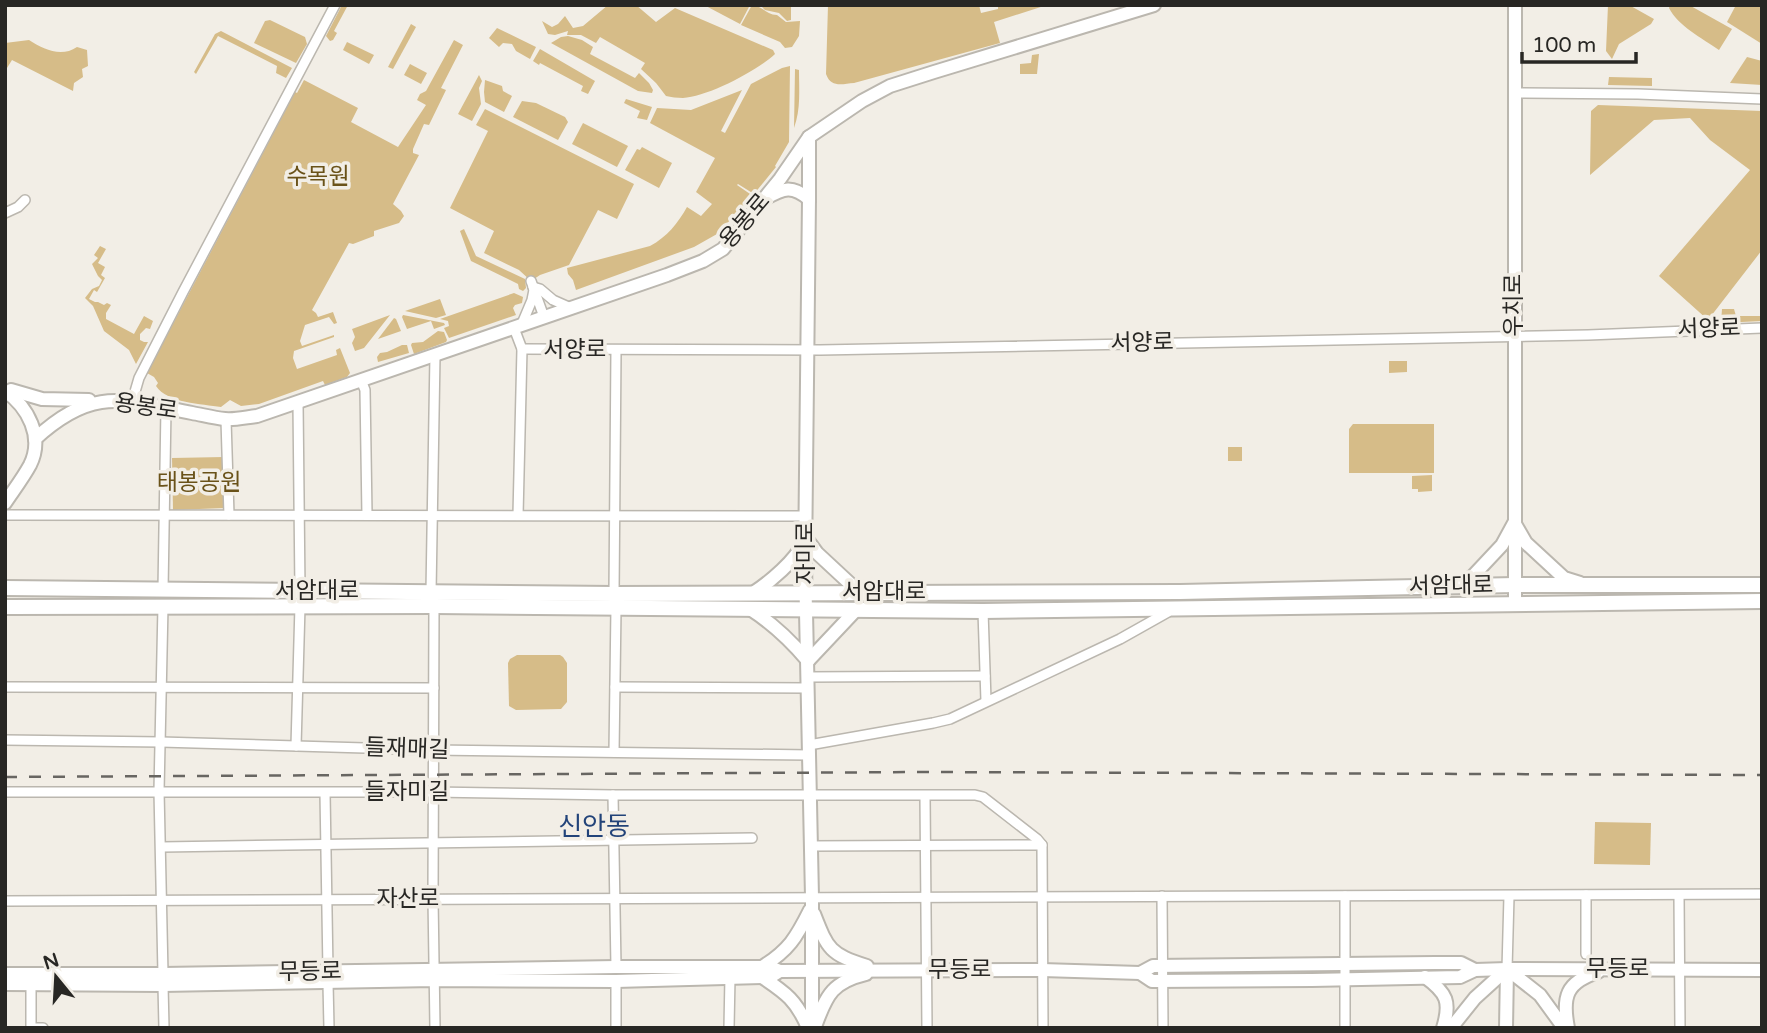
<svg xmlns="http://www.w3.org/2000/svg" width="1767" height="1033" font-family="'Varela Round','Noto Sans KR',sans-serif">
	<style>
		.green { fill: #d6bc88 }
		.lines { fill: none; stroke-linecap: round; stroke-linejoin: round }
		.minor-casing { stroke: #bbb7af; stroke-width: 12 }
		.tertiary-casing { stroke: #bbb7af; stroke-width: 16 }
		.secondary-casing { stroke: #bbb7af; stroke-width: 16 }
		.primary-casing { stroke: #bbb7af; stroke-width: 18 }
		.minor { stroke: #fff; stroke-width: 9 }
		.tertiary { stroke: #fff; stroke-width: 12 }
		.secondary { stroke: #fff; stroke-width: 12 }
		.primary { stroke: #fff; stroke-width: 14 }
		.rail { stroke: #686662; stroke-width: 2.5; stroke-dasharray: 12 12; stroke-linecap: butt }
		.labels { text-anchor: middle; dominant-baseline: central; stroke-width: 7; stroke-linejoin: round; paint-order: stroke }
		.park-label { font-size: 23px; fill: #6a5219; stroke: #f2eee6 }
		.street-label { font-size: 23px; fill: #282724; stroke: #f2eee6 }
		.quarter-label { font-size: 26px; fill: #224379; stroke: #f2eee6 }
	</style>
	<rect width="100%" height="100%" fill="#f2eee6"/>
	<!-- green -->
	<g class="green">
		<polygon points="342,5 348,5 334,31 337,33 333,40 330,41 326,36"/>
		<path d="M608,5H636L656,22L675,8L773,50L775,54C757,71 707,97 683,98C677,98 671,97 666,96L656,83L641,69L645,63L600,37L596,43L581,35H567L568,31L555,35L548,34L542,21L552,27L558,24L565,16L573,28L583,26Z"/>
		<polygon points="704,5 750,5 740,24"/>
		<path d="M752,5C762,6 767,15 777,15L786,22L800,21L799,36L792,47L785,48L780,42L741,25Z"/>
		<polygon points="760,5 791,5 791,20 787,21 779,13 765,10"/>
		<path d="M828,5H979L981,13L998,9V5H1047L994,22L1000,43L854,83C842,84 831,88 826,74Z"/>
		<polygon points="1608,5 1629,5 1654,19 1651,24 1619,44 1612,59 1606,51"/>
		<path d="M1670,5H1689L1732,29L1719,50C1702,38 1678,26 1669,8Z"/>
		<polygon points="1736,5 1762,5 1762,44 1727,22"/>
		<polygon points="270,20 305,37 307,44 296,63 254,43 265,21"/>
		<polygon points="411,24 416,27 393,69 388,67"/>
		<polygon points="497,28 536,47 530,59 516,51 512,44 503,43 499,47 489,38"/>
		<polygon points="221,31 292,68 286,78 276,73 277,66 218,36 196,74 194,72 215,34"/>
		<polygon points="568,36 582,40 593,47 590,54 635,78 639,73 649,83 653,90 652,93 638,91 551,43 561,37"/>
		<path d="M29,40C43,49 61,58 77,47L87,50L88,66L82,69L83,77L74,83L73,91L12,60L7,68L5,67V43Z"/>
		<path d="M454,40L463,45L441,88L446,90L429,125L424,124L413,149V153L419,155L393,204L401,211L404,216L399,223L374,231V236L353,244L349,243L312,310L316,313L318,317L333,312L337,323L334,324L329,317L305,325L300,341L302,346L334,335V337L294,351L293,358L297,369L337,355L336,350L340,348L350,373L347,377L325,385L323,381L259,404L241,406L230,400L221,407C202,404 167,403 156,386L158,383L154,377L147,373L295,92L297,93L304,80L358,108L351,122L398,147L426,105L417,100L420,94L426,91Z"/>
		<polygon points="347,42 374,55 369,64 343,50"/>
		<polygon points="540,49 595,81 588,94 581,91 583,86 540,63 539,65 533,61"/>
		<polygon points="1039,54 1037,74 1020,74 1020,64 1031,63 1032,55"/>
		<polygon points="1747,57 1762,61 1762,85 1730,83"/>
		<polygon points="410,64 427,73 421,84 404,75"/>
		<path d="M790,66L789,142L775,166L776,167L754,194L738,184L737,185L753,196L717,234L694,247L576,290L573,280L568,274L567,268L650,246C667,237 678,223 687,207L701,216L712,204L696,192L715,158L650,123L657,108L691,110L742,90L721,131L725,133L751,84L782,68Z"/>
		<path d="M795,69L799,70C799,90 801,109 794,128Z"/>
		<polygon points="479,75 482,81 479,88 481,104 472,121 458,114"/>
		<polygon points="1609,77 1652,78 1652,86 1608,85"/>
		<polygon points="485,80 502,86 503,91 512,96 504,112 485,102 484,92"/>
		<polygon points="626,99 652,107 647,120 637,118 640,111 624,103"/>
		<polygon points="522,101 536,103 565,117 568,122 558,140 513,117"/>
		<polygon points="1598,105 1762,111 1762,250 1708,320 1659,276 1750,170 1710,140 1690,118 1654,120 1590,175 1591,111"/>
		<polygon points="485,109 634,184 617,219 598,210 569,265 540,275 531,281 519,270 484,253 494,231 450,208 488,131 476,125"/>
		<polygon points="583,123 628,146 617,167 572,144"/>
		<polygon points="642,147 672,163 659,188 625,170 637,149 640,150"/>
		<polygon points="464,229 476,256 525,279 526,288 523,291 519,289 518,284 471,261 460,231"/>
		<polygon points="100,246 106,249 98,263 105,267 101,275 105,278 97,292 94,290 89,299 95,302 98,302 104,305 107,303 111,305 106,313 106,319 134,334 144,316 153,321 150,329 146,328 140,334 140,340 144,342 148,342 136,364 129,350 104,331 93,306 85,298 92,289 99,286 102,280 98,276 92,264 98,258 94,255"/>
		<polygon points="514,293 523,297 522,303 515,305 513,308 516,315 449,338 444,328 449,326 448,321 440,319"/>
		<polygon points="440,299 446,315 436,318 405,311"/>
		<polygon points="1722,309 1734,309 1736,316 1762,316 1762,321 1721,323"/>
		<polygon points="390,315 364,348 355,351 352,343 355,337 352,329"/>
		<polygon points="403,315 444,323 445,325 434,329 431,321 407,329 402,317"/>
		<polygon points="394,318 396,319 401,331 378,339"/>
		<polygon points="438,331 444,332 447,340 446,342 414,354 411,345 412,343 423,342"/>
		<polygon points="402,345 407,345 409,353 378,362 377,357 380,353 387,352"/>
		<polygon points="1389,361 1407,361 1407,372 1389,373"/>
		<polygon points="1353,424 1434,424 1434,473 1349,473 1349,429"/>
		<rect x="1228" y="447" width="14" height="14"/>
		<polygon points="224,457 225,508 173,510 172,458"/>
		<polygon points="1432,475 1432,491 1418,492 1418,489 1412,489 1412,476"/>
		<polygon points="517,655 560,655 563,657 567,663 567,702 561,709 516,710 509,706 508,663 510,659"/>
		<polygon points="1595,822 1651,823 1650,865 1594,864"/>
	</g>
	<g class="lines">
		<!-- minor casing -->
		<g class="minor-casing">
			<g id="minor">
				<polyline points="1515,93 1638,94 1762,99"/>
				<polyline points="5,213 18,207 25,200"/>
				<polyline points="531,281 544,317"/>
				<polyline points="533,287 540,289 553,300 571,308"/>
				<polyline points="521,326 532,300 534,290"/>
				<polyline points="514,328 522,349 518,515"/>
				<polyline points="522,349 820,350 1588,335 1762,328"/>
				<polyline points="361,380 365,390 367,515"/>
				<polyline points="132,402 139,378 183,292 335,5"/>
				<polyline points="298,403 300,591"/>
				<polyline points="226,420 229,515"/>
				<polyline points="5,515 806,516"/>
				<polyline points="163,590 166,408"/>
				<polyline points="431,592 435,355"/>
				<polyline points="614,594 616,350"/>
				<polyline points="163,606 159,791 163,974"/>
				<polyline points="434,606 433,898 435,1028"/>
				<polyline points="983,611 986,701"/>
				<polyline points="808,677 985,676"/>
				<polyline points="5,687 434,688"/>
				<polyline points="615,687 808,688"/>
				<polyline points="5,740 161,742 433,750 809,755"/>
				<polyline points="809,745 933,723 950,719 1120,639 1168,612"/>
				<polyline points="296,746 300,606"/>
				<polyline points="614,752 616,608"/>
				<polyline points="5,792 433,792 613,795 975,795 983,797 1037,839 1042,845 1043,1028"/>
				<polyline points="325,793 328,971"/>
				<polyline points="613,795 616,967"/>
				<polyline points="925,796 927,1028"/>
				<polyline points="811,846 1042,845"/>
				<polyline points="162,847 752,838"/>
				<polyline points="1586,895 1586,954"/>
				<polyline points="1679,895 1680,1028"/>
				<polyline points="1162,896 1163,1028"/>
				<polyline points="1345,896 1345,1028"/>
				<polyline points="5,901 1762,894"/>
				<polyline points="1507,969 1509,896"/>
				<polyline points="616,981 616,1028"/>
				<polyline points="328,983 329,1028"/>
				<polyline points="31,985 31,1028 43,1028"/>
				<polyline points="163,985 164,1028"/>
				<polyline points="729,1028 730,977"/>
			</g>
		</g>
		<!-- tertiary casing -->
		<g class="tertiary-casing">
			<g id="tertiary">
				<polyline points="809,199 805,564 812,897 812,1028"/>
				<polyline points="806,538 817,553 859,592"/>
				<path d="M753,593C771,581 795,561 804,542"/>
				<path d="M750,609C772,623 791,641 808,661"/>
				<polyline points="808,661 857,609"/>
				<path d="M814,914C828,950 830,954 867,966"/>
				<path d="M762,967C789,950 796,938 810,910"/>
				<polyline points="1507,969 1540,995 1564,1028"/>
				<polyline points="1140,973 1152,981 1312,980 1460,977 1475,970 1507,969 1762,970"/>
				<polyline points="5,974 163,974 616,967 770,967 780,971 1042,970 1140,973 1153,966 1435,963 1461,963 1475,970"/>
				<path d="M762,977C786,993 797,1001 808,1028"/>
				<path d="M1425,977C1447,993 1451,1002 1443,1028"/>
				<polyline points="5,984 163,985 434,980 616,981 762,977 772,976 780,971"/>
				<path d="M816,1024C827,994 833,982 866,974"/>
				<polyline points="1451,1028 1475,998 1507,969"/>
				<polyline points="1506,1028 1507,969"/>
				<path d="M1568,1028C1562,997 1566,982 1598,972"/>
			</g>
		</g>
		<!-- secondary casing -->
		<g class="secondary-casing">
			<g id="secondary">
				<polyline points="1515,5 1515,605"/>
				<path d="M766,198C784,188 792,185 809,199"/>
				<polyline points="809,199 809,137"/>
				<polyline points="11,390 42,399 89,400"/>
				<path d="M5,391C28,407 44,437 30,465C23,478 13,491 5,503"/>
				<path d="M35,439C93,386 122,400 192,413C203,415 214,418 225,419C235,420 247,417 257,416L667,275L703,261L723,249L780,179L809,137L862,101L890,86L934,72L1154,5"/>
				<polyline points="1515,524 1526,543 1564,578 1580,583"/>
				<polyline points="1453,586 1472,577 1502,545 1514,523"/>
			</g>
		</g>
		<!-- primary casing -->
		<g class="primary-casing">
			<g id="primary">
				<polyline points="5,588 614,594 1180,592 1515,585 1762,585"/>
				<polyline points="5,607 434,606 983,611 1762,601"/>
			</g>
		</g>
		<!-- minor -->
		<use href="#minor" class="minor"/>
		<!-- tertiary -->
		<use href="#tertiary" class="tertiary"/>
		<!-- secondary -->
		<use href="#secondary" class="secondary"/>
		<!-- primary -->
		<use href="#primary" class="primary"/>
		<!-- rail -->
		<polyline class="rail" points="5,777 927,772 1762,775"/>
	</g>
	<g class="labels">
		<!-- park labels -->
		<g class="park-label">
			<text x="318" y="177">수목원</text>
			<text x="199" y="483">태봉공원</text>
		</g>
		<!-- street labels -->
		<g class="street-label">
			<text transform="translate(745 221) rotate(-50)">용봉로</text>
			<text transform="translate(1514 305) rotate(-90)">우치로</text>
			<text transform="translate(1709 329) rotate(-2)">서양로</text>
			<text transform="translate(1142 343) rotate(-1)">서양로</text>
			<text x="575" y="350">서양로</text>
			<text transform="translate(146 407) rotate(8)">용봉로</text>
			<text transform="translate(806 553) rotate(-90)">자미로</text>
			<text transform="translate(1451 586) rotate(-1)">서암대로</text>
			<text x="317" y="591">서암대로</text>
			<text x="884" y="592">서암대로</text>
			<text transform="translate(407 749) rotate(2)">들재매길</text>
			<text x="407" y="792">들자미길</text>
			<text x="408" y="899">자산로</text>
			<text x="1618" y="969">무등로</text>
			<text x="960" y="970">무등로</text>
			<text transform="translate(310 972) rotate(-1)">무등로</text>
		</g>
		<!-- quarter labels -->
		<g class="quarter-label">
			<text x="594" y="826">신안동</text>
		</g>
	</g>
	<!-- border -->
	<rect width="1767" height="1033" fill="none" stroke="#282724" stroke-width="14"/>
	<!-- north arrow -->
	<g transform="translate(56 977) rotate(342)" stroke="#f2eee6" stroke-width="5" paint-order="stroke">
	<path d="M0-5L12 26L0 18L-12 26Z" fill="#282724"/>
	<text y="-10" font-size="19" font-weight="bold" text-anchor="middle" fill="#282724">N</text>
	</g>
	<!-- scale -->
	<path d="M1522 52v10h114v-10" fill="none" stroke="#282724" stroke-width="3.5"/>
	<text x="1532" y="52" font-size="21" fill="#282724" stroke="#f2eee6" stroke-width="5" paint-order="stroke">100 m</text>
</svg>
